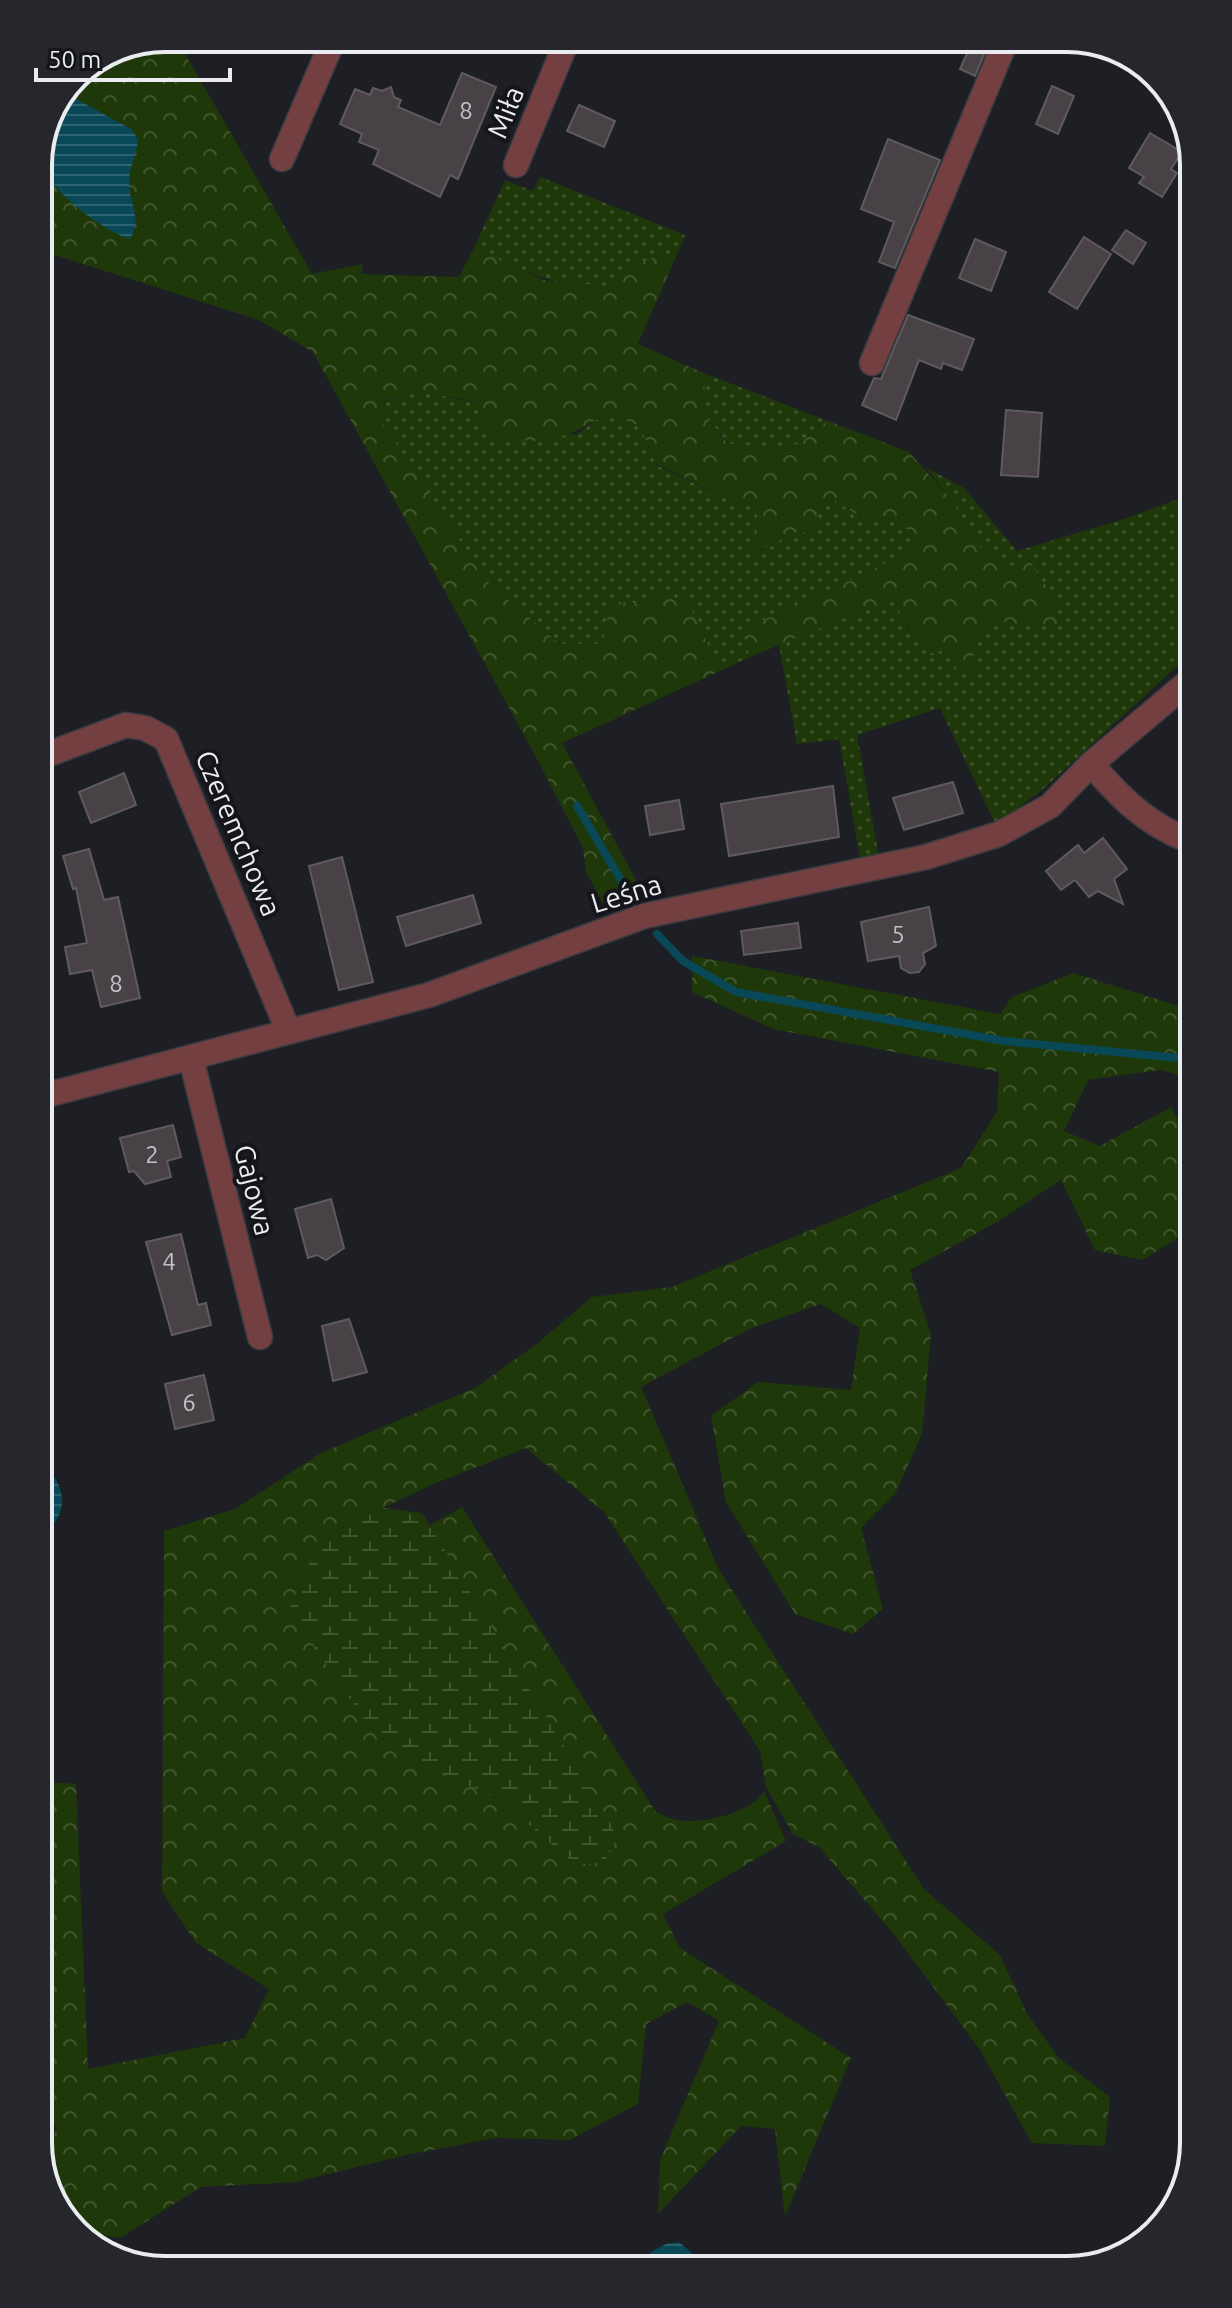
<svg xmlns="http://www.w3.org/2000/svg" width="1232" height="2308" font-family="Ubuntu,sans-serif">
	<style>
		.grass { fill: url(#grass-dots) }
		.forest { fill: url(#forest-crowns) }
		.wetland { fill: url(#wetland-marsh) }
		.water { fill: url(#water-rules) }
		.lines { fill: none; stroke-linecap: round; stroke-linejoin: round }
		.stream { stroke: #094856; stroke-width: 8 }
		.building { fill: #484247; stroke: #5f5a5e; stroke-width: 2 }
		.street-casing { stroke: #3a3c41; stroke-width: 27 }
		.street { stroke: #743f41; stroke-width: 24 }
		.labels { text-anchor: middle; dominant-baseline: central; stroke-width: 8; stroke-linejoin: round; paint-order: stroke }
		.number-label { font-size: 24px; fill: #c2c2c6 }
		.street-label { font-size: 28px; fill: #eaecf0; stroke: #14161b }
		.rim { fill: none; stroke: #eaecf0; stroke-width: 4 }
	</style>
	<defs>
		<pattern id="grass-dots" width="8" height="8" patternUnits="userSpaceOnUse" patternTransform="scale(2)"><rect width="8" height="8" fill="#1f3809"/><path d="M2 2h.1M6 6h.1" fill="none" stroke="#40552d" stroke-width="1.8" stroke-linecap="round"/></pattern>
		<pattern id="forest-crowns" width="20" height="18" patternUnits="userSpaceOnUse" patternTransform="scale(2)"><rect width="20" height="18" fill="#1f3809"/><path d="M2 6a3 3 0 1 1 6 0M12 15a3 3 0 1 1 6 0" fill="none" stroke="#40552d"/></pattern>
		<pattern id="wetland-marsh" width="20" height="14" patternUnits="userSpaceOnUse" patternTransform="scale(2)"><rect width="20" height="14" fill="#1f3809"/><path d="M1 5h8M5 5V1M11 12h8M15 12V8" fill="none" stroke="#40552d"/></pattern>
		<pattern id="water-rules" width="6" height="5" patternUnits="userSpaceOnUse" patternTransform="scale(2)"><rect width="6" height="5" fill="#094856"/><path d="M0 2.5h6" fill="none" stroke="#2d636f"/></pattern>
	</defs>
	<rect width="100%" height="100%" fill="#1d1f24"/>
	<!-- grass -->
	<g class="grass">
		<path d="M540,177L685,235L678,252L632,263L607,286C554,288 521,270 474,248L505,180L533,191Z"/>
		<polygon points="706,374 828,421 790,449 729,444 702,412"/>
		<path d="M416,390L473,402L491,436L577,434L606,413L640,426L656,465L734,502L757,505C760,530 749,533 752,555L793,533L814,532L818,514L832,498L862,519L888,518L915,533L906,554L742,630L750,657L720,671L689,604L603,644H561L485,579L381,422L384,402Z"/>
		<polygon points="925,467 964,488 1017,551 1127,518 1186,496 1187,657 1042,790 996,825 940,708 857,735 879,857 860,857 839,739 797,744 779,645 894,598 908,631 919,632 931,655 952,644 958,672 975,670 973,648 995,619 1024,626 1010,566 976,545 952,500"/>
	</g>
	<!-- forest -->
	<g class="forest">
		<path d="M165,38H176L312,274L363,264L361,274L459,277L474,248L543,280L607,286L632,263L678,252L638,344L706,374L702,412L728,444L790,449L828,421L909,452L952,500L976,545L1010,566L1030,561L1053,597L1058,625L1024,626L995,619L973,648L975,670L957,672L952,645L931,656L919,632L909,631L894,598L750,657L742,630L906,554L914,533L888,518L863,519L832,498L818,514L814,532L793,533L751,555C749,534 760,529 757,505L735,502L656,464L640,426L606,413C567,441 538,446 491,436L473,401L416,390L384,401L382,422L485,579L560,644H603L609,607L659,594L689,604L720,671L562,743L644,895L605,907L586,872L583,848L535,755L313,352L259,320L39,250L38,157L75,75Z"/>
		<path d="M692,956L1000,1014L1012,997L1073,973L1188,1009L1189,1077L1159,1070L1088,1080L1064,1131L1100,1146L1171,1107L1189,1140L1190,1237L1185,1234L1142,1260L1095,1250L1061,1180L997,1222L910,1270L931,1334L922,1434L895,1494L861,1528L883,1609L853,1634L795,1614L726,1502L711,1416L758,1382L851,1390L860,1328L821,1304L751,1328L641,1387L719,1570L924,1889L1000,1955L1027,2014L1059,2058L1110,2097L1105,2146L1032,2143L980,2050L897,1938L819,1847L793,1834L766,1787L760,1751L604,1512L526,1448L433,1484L321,1538L384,1748L499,1799L570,1860L613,1827L429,1526L462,1507L655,1811C660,1813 667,1818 673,1819C699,1826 750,1814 764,1791L786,1841L663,1914L680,1948L851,2058L785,2216L775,2129L741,2126L658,2214L660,2160L719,2021L687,2002L646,2024L638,2104L570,2140L496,2138L406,2155L296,2182L201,2187L120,2238L81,2233L48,2192V2157L56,2128L47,2109L46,1782L76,1784L88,2069L245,2038L269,1989L196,1943L162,1892L164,1531L235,1509L321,1453L475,1388L538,1343L592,1297L672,1287L961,1168L997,1112L999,1072L773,1029L692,992Z"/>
	</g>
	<!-- wetland -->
	<polygon class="wetland" points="384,1508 422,1513 613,1827 614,1844 606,1859 590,1865 570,1860 499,1799 384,1748 289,1609 321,1538"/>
	<!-- water -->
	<g class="water">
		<path d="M67,94L131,129L138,139C137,154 129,167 129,183C129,203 143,219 130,239C103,231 42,187 41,157C41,138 58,111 67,94Z"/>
		<path d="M44,1469H49C67,1493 67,1513 45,1534Z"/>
		<polygon points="679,2242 705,2264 647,2265 651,2252 666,2244"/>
	</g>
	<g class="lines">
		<!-- stream -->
		<g class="stream">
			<polyline points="577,806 631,897"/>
			<polyline points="657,934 683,961 736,992 1004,1041 1189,1059"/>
		</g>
	</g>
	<!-- building -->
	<g class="building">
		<polygon points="974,38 990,40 975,76 960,69"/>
		<polygon points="462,73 496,87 458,179 450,175 440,197 373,164 379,150 359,142 362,134 340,124 355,89 370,95 373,88 382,91 391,87 394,97 401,100 398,107 440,125"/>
		<polygon points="1052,86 1074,96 1058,134 1036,124"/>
		<polygon points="579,105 615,121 604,147 567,131"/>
		<polygon points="1150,133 1182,152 1171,169 1177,173 1162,197 1139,183 1144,177 1129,168"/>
		<polygon points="888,139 940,160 895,268 879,262 894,222 861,209"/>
		<polygon points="1126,230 1146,243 1133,264 1112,250"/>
		<polygon points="1084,237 1111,254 1077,309 1049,292"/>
		<polygon points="975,239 1006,252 991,291 959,278"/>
		<polygon points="908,315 974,339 962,370 943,363 941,369 919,360 896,420 862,405 874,378 881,379"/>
		<polygon points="1006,410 1042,413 1038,477 1001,475"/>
		<polygon points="124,773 136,805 91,823 79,792"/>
		<polygon points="953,782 963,813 904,830 893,798"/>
		<polygon points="833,786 839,837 729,856 721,804"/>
		<polygon points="679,800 684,829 650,835 645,806"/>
		<polygon points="1103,838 1127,869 1114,879 1123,904 1098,891 1089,897 1075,880 1061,890 1046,871 1078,845 1084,853"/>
		<polygon points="89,849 104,900 118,897 140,998 101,1007 92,970 70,974 65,947 87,943 76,888 73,889 63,856"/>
		<polygon points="342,857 373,982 339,990 309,866"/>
		<polygon points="473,895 481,923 406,946 397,917"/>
		<polygon points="929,907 936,946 923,953 925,964 919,972 910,973 901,968 899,956 868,961 861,922"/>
		<polygon points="798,923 801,948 744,955 741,931"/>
		<polygon points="173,1125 181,1157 167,1161 171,1177 145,1184 134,1171 129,1172 120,1138"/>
		<polygon points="331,1199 344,1248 326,1260 317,1255 308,1258 295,1209"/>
		<polygon points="181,1234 198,1305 206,1303 211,1325 172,1335 146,1242"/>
		<polygon points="349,1319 367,1372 333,1381 322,1326"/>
		<polygon points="204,1375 214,1420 175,1429 165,1384"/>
	</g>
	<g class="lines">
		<!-- street casing -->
		<g class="street-casing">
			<g id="street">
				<polyline points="282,159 334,38"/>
				<polyline points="516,165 568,38"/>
				<polyline points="872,363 1007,38"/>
				<polyline points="41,757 126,725 145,728 166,739 288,1030"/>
				<path d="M1091,764C1120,797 1146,824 1188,840"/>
				<polyline points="191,1058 260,1337"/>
				<polyline points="43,1096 429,995 644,916 926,857 999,834 1050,806 1091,764 1187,683"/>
			</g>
		</g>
		<!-- street -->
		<use href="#street" class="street"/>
	</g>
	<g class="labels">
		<!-- number labels -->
		<g class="number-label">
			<text x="466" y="110">8</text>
			<text x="898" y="934">5</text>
			<text x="116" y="983">8</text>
			<text x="152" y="1154">2</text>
			<text x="169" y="1261">4</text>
			<text x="189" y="1402">6</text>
		</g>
		<!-- street labels -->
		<g class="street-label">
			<text transform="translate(505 112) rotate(-68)">Miła</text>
			<text transform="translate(239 833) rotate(67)">Czeremchowa</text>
			<text transform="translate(626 893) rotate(-17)">Leśna</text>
			<text transform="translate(255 1190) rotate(76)">Gajowa</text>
		</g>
	</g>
	<!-- crop -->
	<path d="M0 0H1232V2308H0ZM165 52H1067A113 113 0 0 1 1180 165V2143A113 113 0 0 1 1067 2256H165A113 113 0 0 1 52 2143V165A113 113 0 0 1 165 52Z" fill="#25272c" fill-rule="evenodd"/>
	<path class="rim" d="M165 52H1067A113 113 0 0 1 1180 165V2143A113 113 0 0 1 1067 2256H165A113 113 0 0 1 52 2143V165A113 113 0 0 1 165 52Z"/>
	<!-- scale -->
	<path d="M36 68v12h194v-12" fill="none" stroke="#eaecf0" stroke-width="4"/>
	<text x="48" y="68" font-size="24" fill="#eaecf0" stroke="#14161b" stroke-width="6" paint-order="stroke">50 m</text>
</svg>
